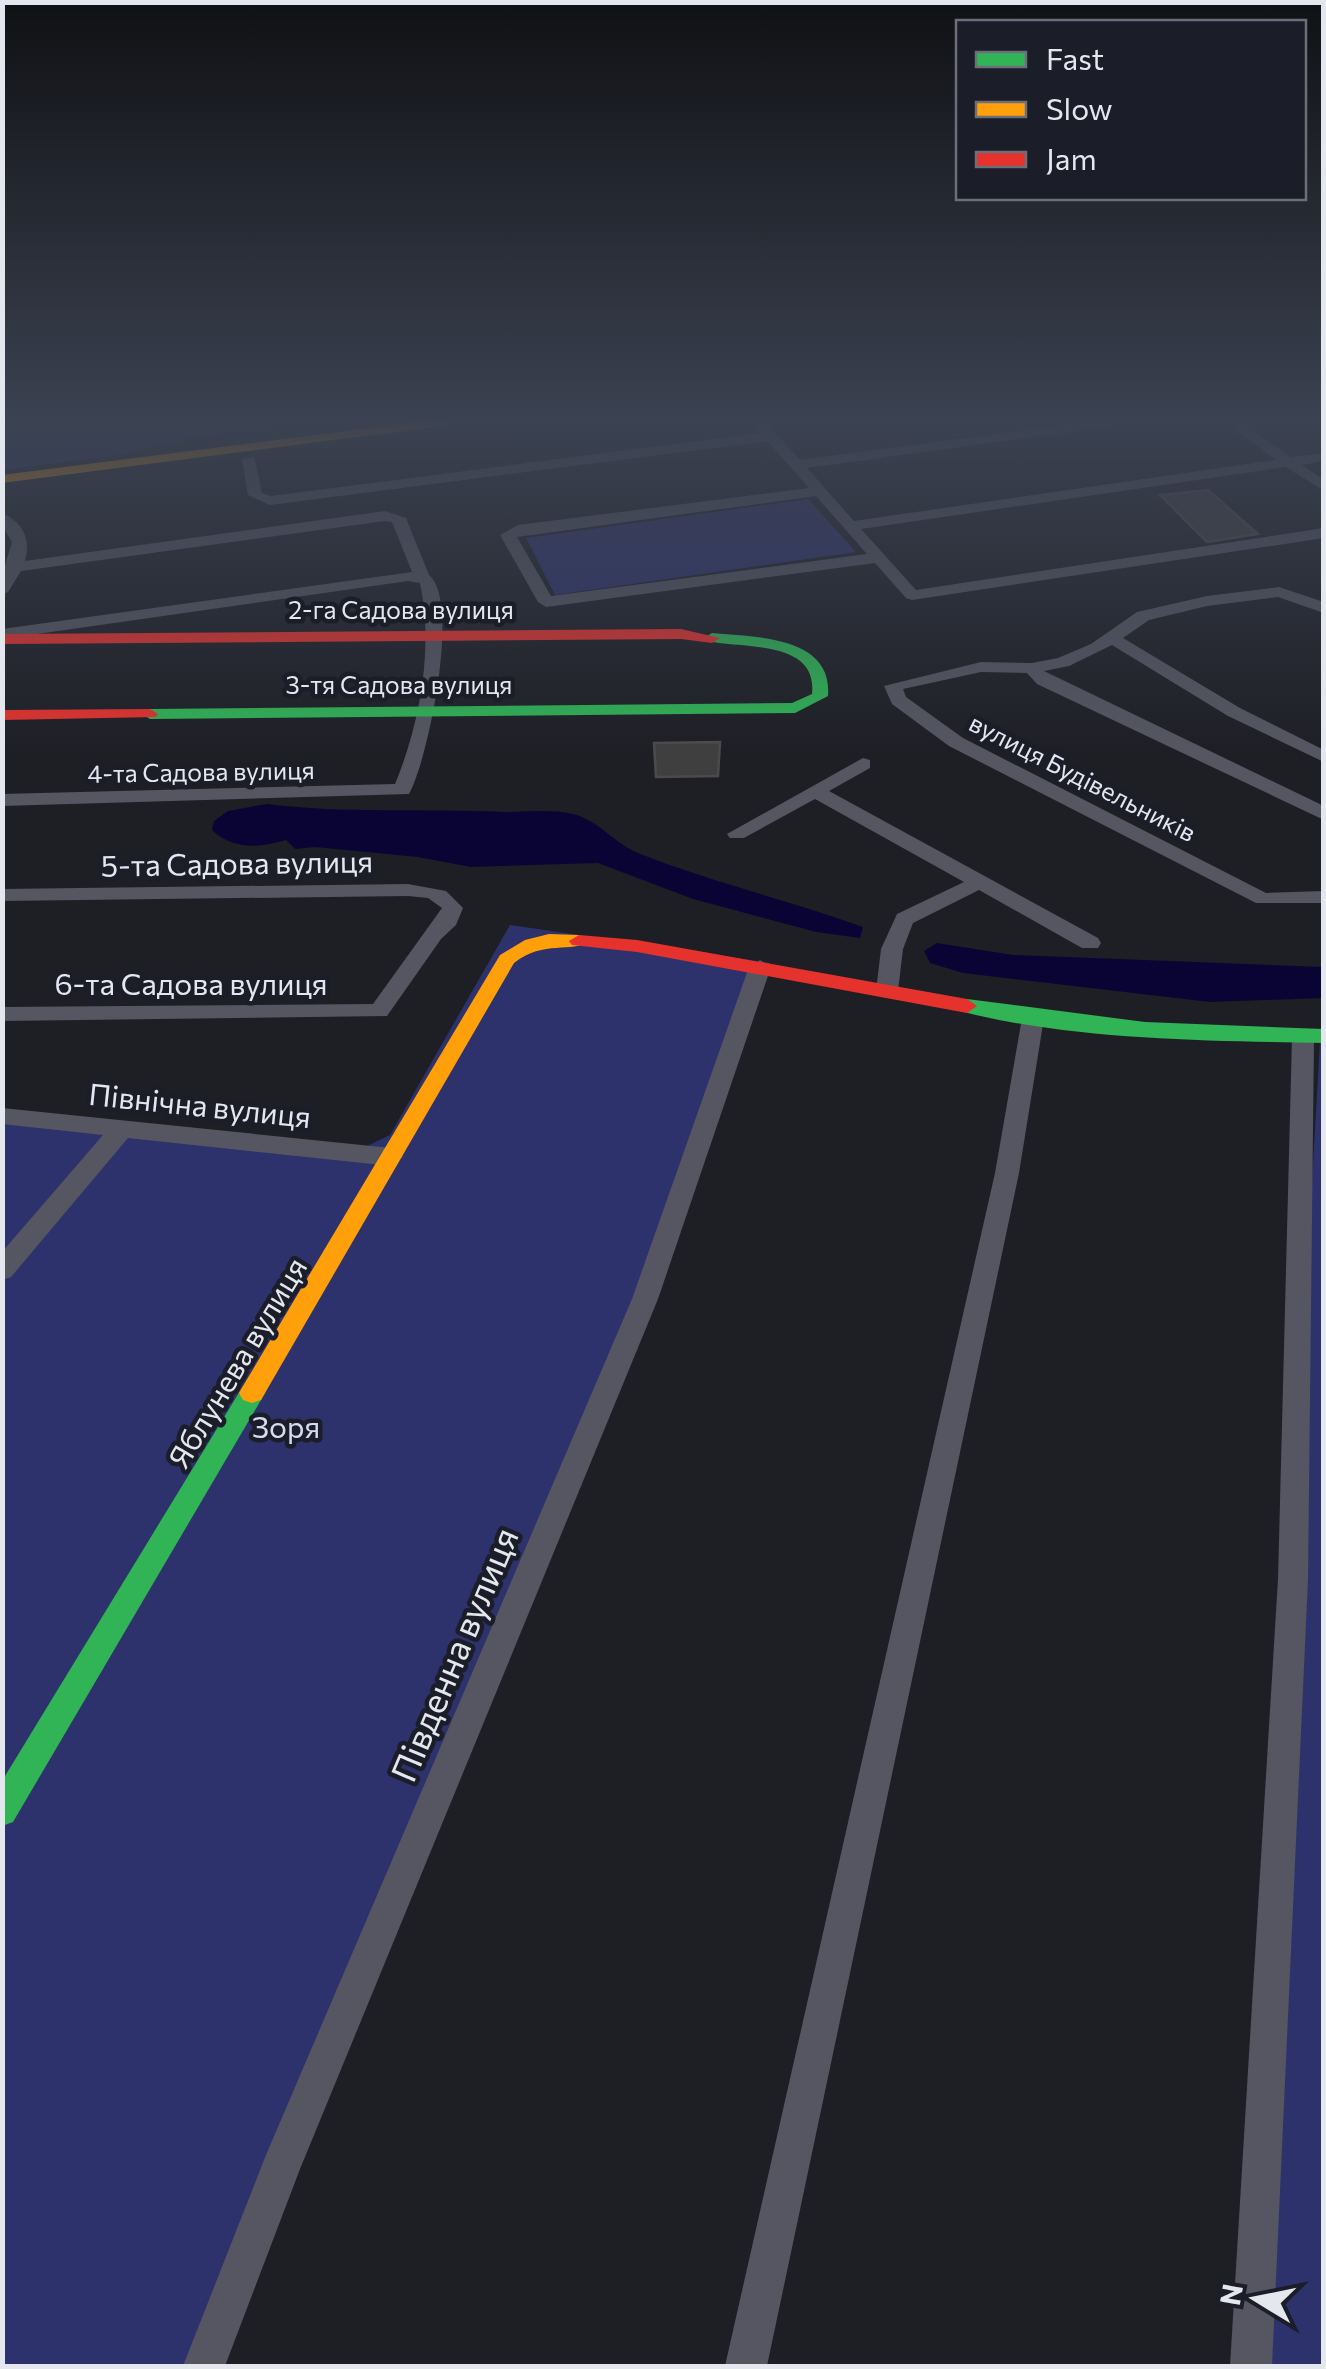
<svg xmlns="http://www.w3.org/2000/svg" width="1326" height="2369" font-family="Commissioner,sans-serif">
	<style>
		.green { fill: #2e326c }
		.water { fill: #0a0434 }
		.building { fill: #3f3f40; stroke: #4c4b4c; stroke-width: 2.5 }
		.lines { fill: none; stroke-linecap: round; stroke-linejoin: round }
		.street { fill: #555661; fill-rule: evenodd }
		.fast { fill: #30b455; fill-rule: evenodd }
		.slow { fill: #ff9f0a; fill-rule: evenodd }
		.jam { fill: #e5322d; fill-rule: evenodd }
		.labels { text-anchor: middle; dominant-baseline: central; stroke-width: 9; stroke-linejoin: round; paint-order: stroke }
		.far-street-label { font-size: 25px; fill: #e5e7ef; stroke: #1b1d28 }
		.street-label { font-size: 30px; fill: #e5e7ef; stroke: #1b1d28 }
		.park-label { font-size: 30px; fill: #d6dbf1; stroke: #1b1d28 }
		.near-street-label { font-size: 35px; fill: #e5e7ef; stroke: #1b1d28 }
	</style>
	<rect width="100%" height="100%" fill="#1e1f25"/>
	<!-- green -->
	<g class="green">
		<polygon points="2,422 332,422 213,433 118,455 3,470"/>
		<polygon points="808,499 856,552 555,595 526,538"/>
		<polygon points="510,925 770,963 219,2366 3,2366 2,1111 363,1148 390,1135"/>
		<polygon points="1320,1042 1323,1042 1324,2366 1267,2366 1309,1233"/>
	</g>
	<!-- water -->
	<g class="water">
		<path d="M267,804C346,814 425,808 504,812C526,812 552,809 573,814C598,820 614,843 638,853C711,882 788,900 863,927L860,938L816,932L693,899L598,863L471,867L418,857L315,847L295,849L286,840C259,848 233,850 212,830L214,821L228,811Z"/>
		<polygon points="937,943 1013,955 1323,967 1323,998 1210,1002 963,973 930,963 924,951"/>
	</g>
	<!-- building -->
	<g class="building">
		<polygon points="1208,490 1258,534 1207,542 1160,495"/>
		<polygon points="720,742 718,776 656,777 654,743"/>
	</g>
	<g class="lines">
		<!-- street -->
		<g class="street">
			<path d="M751,422H765L800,460L1085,422H1120L1113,426L807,468L854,521L1276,460L1225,422H1240L1291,457L1324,453V461L1302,465L1324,480V491L1286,467L861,529L916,590L1324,528V538L912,600L906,598L875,563L546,607L538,602L500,535L518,525L809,488L767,441L270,505L248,495L242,459L254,456L262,493L271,496L760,433ZM816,496L867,554L551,596L517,537Z"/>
			<path d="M385,511L406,518L429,575C461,601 428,760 409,794L2,806V794L395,784C420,724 434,647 420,583L408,581L2,639V629L412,572L392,522L385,521L21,571L8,592L2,594V575L12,542L2,525V513C23,522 31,539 25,561Z"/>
			<polygon points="1279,587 1324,602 1324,613 1278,597 1207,606 1149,620 1123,638 1240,708 1324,750 1324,762 1228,716 1112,645 1069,666 1044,671 1324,806 1324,820 1037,684 1027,673 981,672 903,689 906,697 963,738 1266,893 1324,891 1324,903 1256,903 949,746 892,704 884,686 981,662 1032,663 1058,658 1091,644 1137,612 1207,596"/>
			<polygon points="863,758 870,760 870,768 829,791 1098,938 1101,943 1098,948 1082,948 979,890 913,923 903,949 898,991 887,998 879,996 876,991 881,949 897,914 964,882 815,799 744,838 730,838 727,834"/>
			<polygon points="408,884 446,891 463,908 456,925 441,939 387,1016 2,1021 2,1007 373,1004 442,908 428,898 408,896 2,901 2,889"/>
			<polygon points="760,960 771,967 658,1299 300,2169 225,2366 183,2366 266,2155 632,1299 749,967"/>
			<polygon points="1033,1011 1044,1018 1019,1173 767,2366 725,2366 995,1173 1022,1018"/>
			<polygon points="1303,1030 1314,1038 1308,1579 1272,2366 1230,2366 1278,1579 1292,1038"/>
			<polygon points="2,1108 391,1148 403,1157 391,1166 128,1138 11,1277 2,1280 2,1252 103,1135 2,1124"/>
		</g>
		<!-- fast -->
		<g class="fast">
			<path d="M712,633C756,637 833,636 828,696L795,713L150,719L142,714L150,709L792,703L812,694C818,639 743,649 707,641L704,638Z"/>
			<path d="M967,999L1145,1022L1324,1029V1043C1209,1041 1071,1040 960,1011L957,1006Z"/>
			<polygon points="252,1383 261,1386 265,1393 261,1400 13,1822 2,1826 2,1781 243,1386"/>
		</g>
		<!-- slow -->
		<g class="slow">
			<polygon points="416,422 448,422 442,426 2,483 2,475"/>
			<path d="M549,934L579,935L589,941C572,954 544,939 514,963L261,1400L252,1403L243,1400L239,1393L243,1386L500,955L525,940Z"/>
		</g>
		<!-- jam -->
		<g class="jam">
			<polygon points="681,629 720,638 712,643 681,639 2,644 2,634"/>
			<polygon points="150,709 158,714 156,717 2,720 2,710"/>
			<polygon points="579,935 637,940 967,999 977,1006 967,1013 637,952 572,945 569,941"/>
		</g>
	</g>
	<!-- sky -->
	<linearGradient id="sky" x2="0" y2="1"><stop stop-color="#101114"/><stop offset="0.56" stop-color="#3b4251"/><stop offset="1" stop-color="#3b4251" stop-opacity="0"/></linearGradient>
	<rect width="1326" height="753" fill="url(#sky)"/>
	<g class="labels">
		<!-- far-street labels -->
		<g class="far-street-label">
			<text x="401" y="609">2-га Садова вулиця</text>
			<text x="399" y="684">3-тя Садова вулиця</text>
			<text transform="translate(201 771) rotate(-1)">4-та Садова вулиця</text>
			<text transform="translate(1083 777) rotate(27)">вулиця Будівельників</text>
		</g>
		<!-- street labels -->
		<g class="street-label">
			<text transform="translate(237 862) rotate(-1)">5-та Садова вулиця</text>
			<text x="191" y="982">6-та Садова вулиця</text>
			<text transform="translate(200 1104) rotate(6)">Північна вулиця</text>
			<text transform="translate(236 1362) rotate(-59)">Яблунева вулиця</text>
		</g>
		<!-- park labels -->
		<g class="park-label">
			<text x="286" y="1425">Зоря</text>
		</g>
		<!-- near-street labels -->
		<g class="near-street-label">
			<text transform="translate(453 1654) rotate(-67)">Південна вулиця</text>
		</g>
	</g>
	<!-- border -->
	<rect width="1326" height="2369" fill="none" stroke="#e5e7ef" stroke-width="10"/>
	<!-- legend -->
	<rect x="956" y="20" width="350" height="180" fill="#1b1d28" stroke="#6c6e78" stroke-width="2.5"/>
	<rect x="976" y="52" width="50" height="15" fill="#30b455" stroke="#6c6e78" stroke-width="2.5"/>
	<text x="1046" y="70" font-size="30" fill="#e5e7ef">Fast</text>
	<rect x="976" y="102" width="50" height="15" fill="#ff9f0a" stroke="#6c6e78" stroke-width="2.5"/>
	<text x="1046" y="120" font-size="30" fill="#e5e7ef">Slow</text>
	<rect x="976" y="152" width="50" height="15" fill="#e5322d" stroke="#6c6e78" stroke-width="2.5"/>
	<text x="1046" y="170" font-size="30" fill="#e5e7ef">Jam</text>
	<!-- north arrow -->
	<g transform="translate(1256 2299) rotate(280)" stroke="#1b1d28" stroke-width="8" paint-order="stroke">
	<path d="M0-8L18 38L0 25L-18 38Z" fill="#e5e7ef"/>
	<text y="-15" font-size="28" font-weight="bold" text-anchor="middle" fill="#e5e7ef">N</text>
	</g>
</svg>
